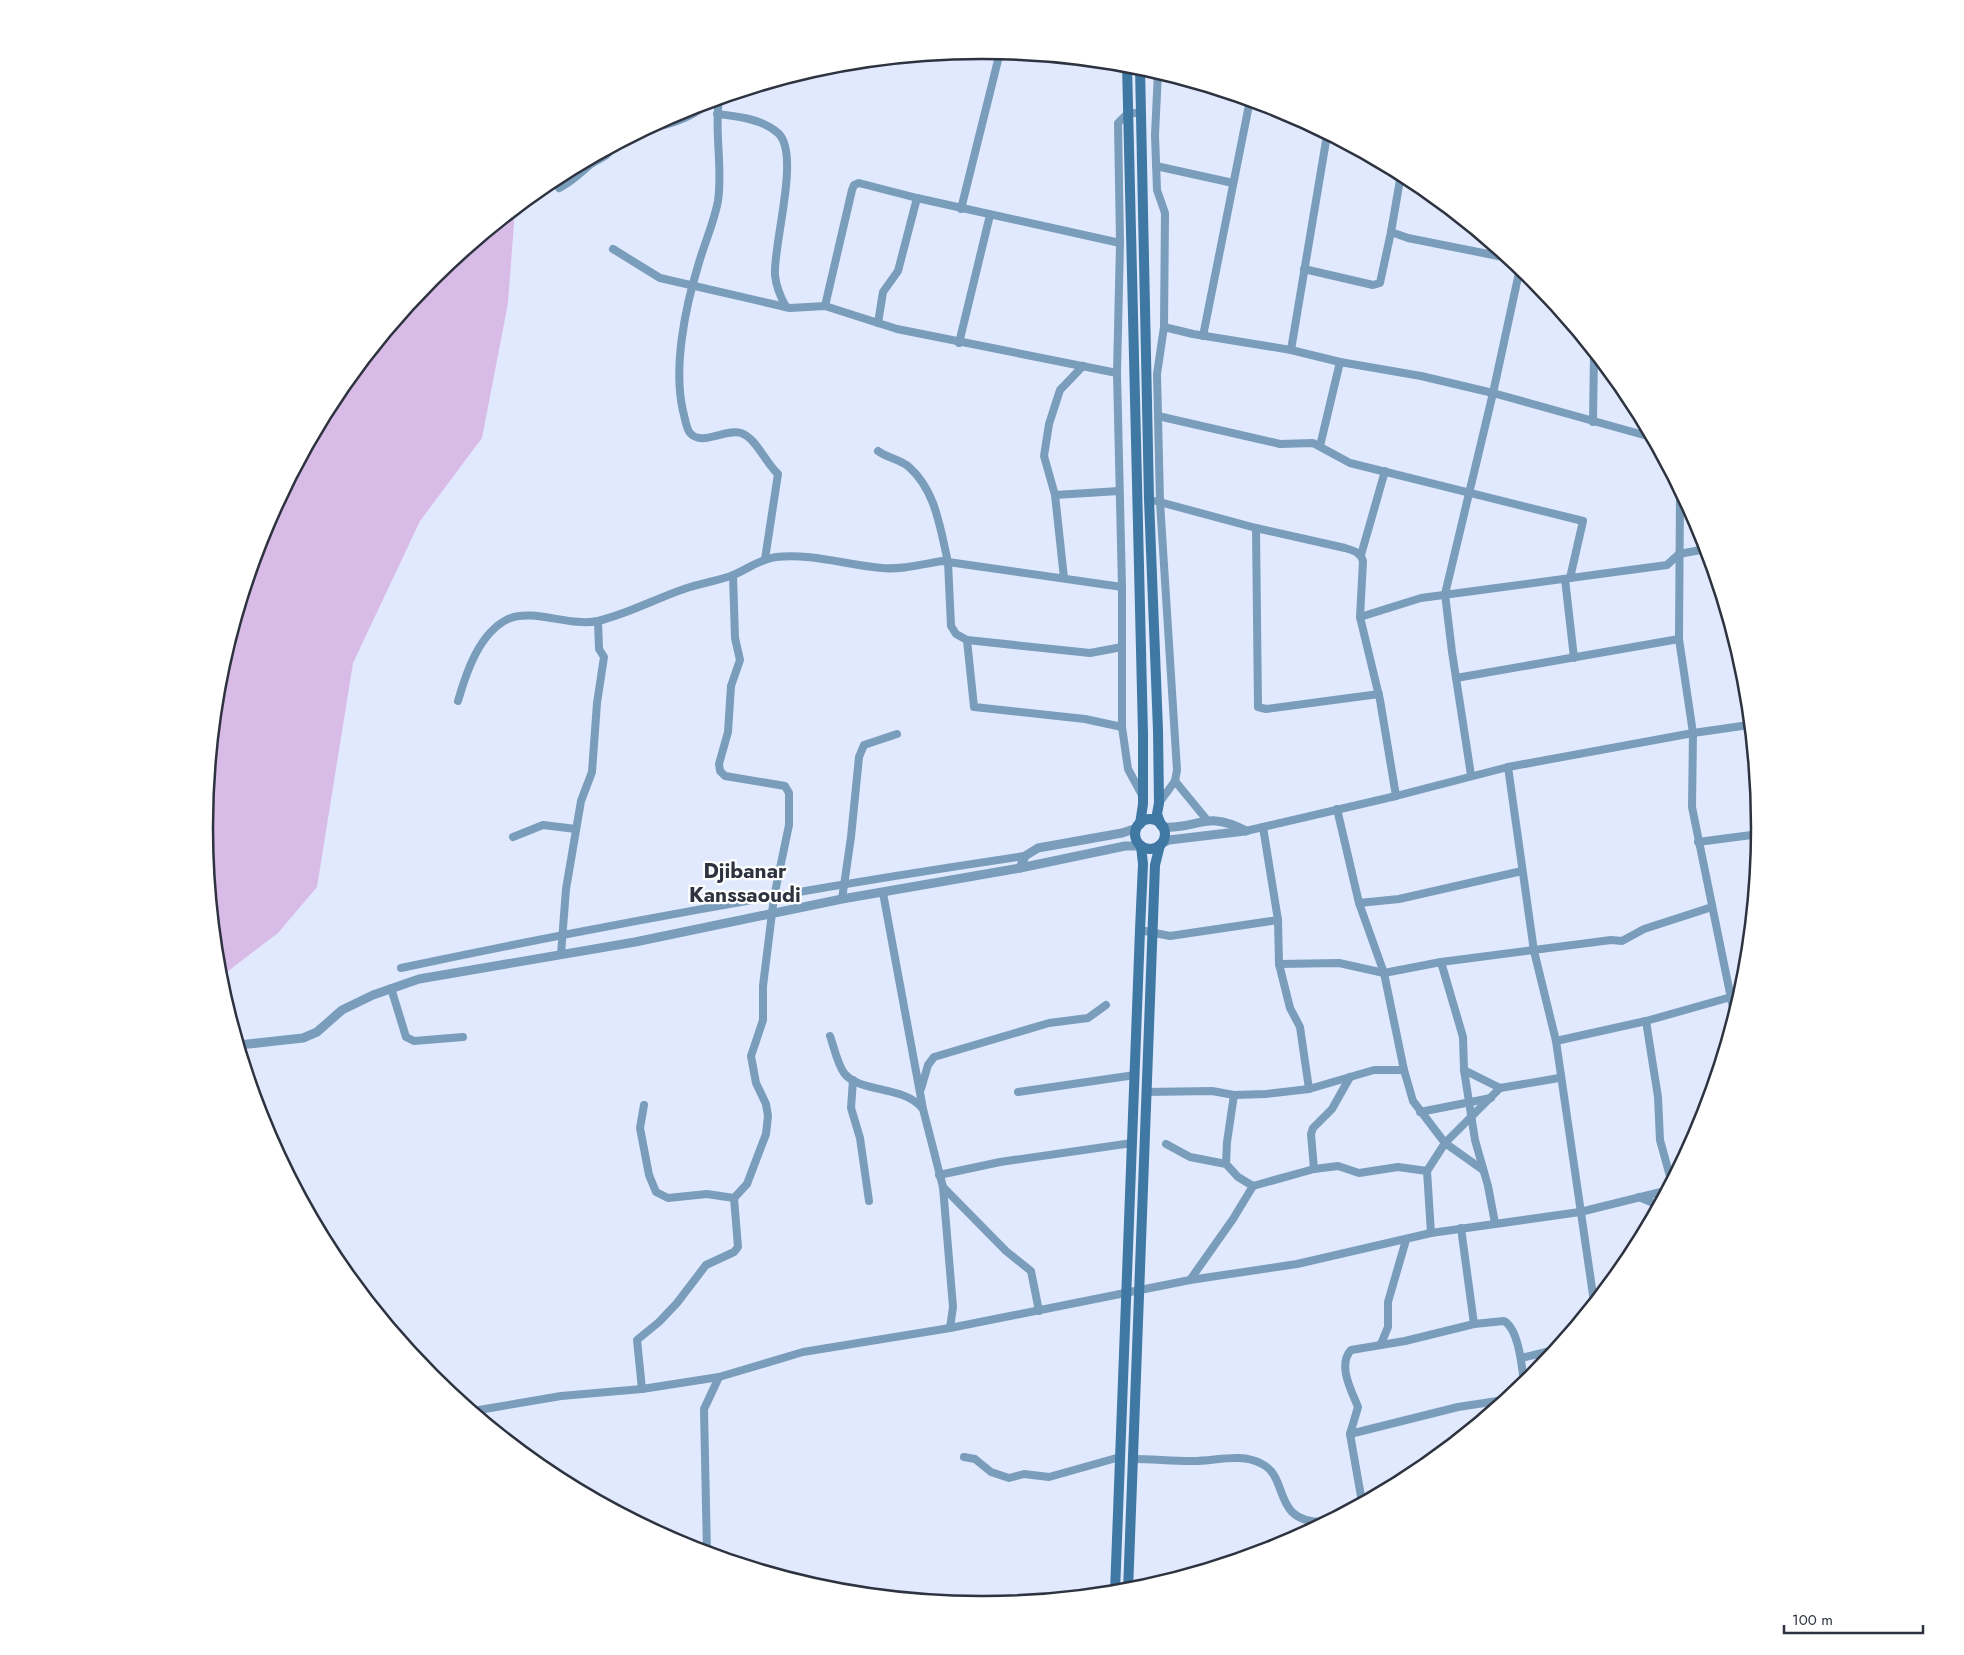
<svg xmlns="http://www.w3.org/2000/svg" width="1964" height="1655" font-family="Jost,sans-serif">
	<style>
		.green { fill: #d9bbe7 }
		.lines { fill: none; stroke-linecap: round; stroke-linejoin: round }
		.minor { stroke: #799dbb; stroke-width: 8 }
		.tertiary { stroke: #799dbb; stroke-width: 9 }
		.secondary { stroke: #3f78a2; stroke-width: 10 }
		.labels { text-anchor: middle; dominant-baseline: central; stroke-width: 4.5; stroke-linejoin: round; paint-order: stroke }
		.neighbourhood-label { font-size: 21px; font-weight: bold; fill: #2e3340; stroke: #fff }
		.rim { fill: none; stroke: #2e3340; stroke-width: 2.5 }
	</style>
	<rect width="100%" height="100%" fill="#e0e9fe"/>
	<!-- green -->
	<polygon class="green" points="515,210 508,303 482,438 420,521 353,663 317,887 278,933 219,978 205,827 219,676 264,530 336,395 432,278"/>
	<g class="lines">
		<!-- minor -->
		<g class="minor">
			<polyline points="1115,63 1127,66"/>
			<polyline points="1158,72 1155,135 1157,190 1165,213 1164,327 1157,374 1160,502 1177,770 1175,781 1159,803"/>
			<path d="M719,99C714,132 723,167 718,201C714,223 704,244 698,266C685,308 673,368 683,411C685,418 686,428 690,433C702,447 726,428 741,433C756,438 765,462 778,474L765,559"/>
			<polyline points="1140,113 1128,113 1118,123 1120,243 1117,373 1122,587 1122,727 1128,769 1142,795"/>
			<path d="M717,114C736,116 763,119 778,133C801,154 773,244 775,275C776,287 780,296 786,307"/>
			<path d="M647,129C669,125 693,118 709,102"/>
			<polyline points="1156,166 1233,183"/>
			<polyline points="1401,174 1391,232 1408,238 1508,258"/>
			<path d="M559,188C572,182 580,173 591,164C599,158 607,158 612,148"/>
			<polyline points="961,209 1000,52"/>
			<polyline points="613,249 660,278 790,308 825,306 897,329 1117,373"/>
			<polyline points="1304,269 1373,285 1380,283 1391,232"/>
			<polyline points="825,306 852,190 854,185 859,183 917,198 1120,243"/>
			<polyline points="878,323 883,292 898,271 917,198"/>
			<polyline points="1164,327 1193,334 1291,350 1340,362 1421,376 1493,393 1651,437"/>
			<polyline points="1203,336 1250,100"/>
			<polyline points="959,343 990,215"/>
			<polyline points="1291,350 1327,135"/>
			<polyline points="1158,416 1280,444 1313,443 1350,463 1583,521 1570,578"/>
			<polyline points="1593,422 1594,354"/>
			<polyline points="1320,446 1340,362"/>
			<path d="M878,451C887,458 900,459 909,467C936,491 940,528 948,562L1122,587"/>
			<polyline points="1680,493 1679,639 1693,733 1692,807 1734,1013"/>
			<polyline points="1055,495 1044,456 1049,424 1060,390 1083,366"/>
			<path d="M1156,501L1256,528L1345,548C1355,551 1360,552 1363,561L1360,617L1380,700L1396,796"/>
			<polyline points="1256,528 1258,707 1266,709 1379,694"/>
			<polyline points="1361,555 1385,471"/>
			<polyline points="1064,578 1055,495 1119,491"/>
			<polyline points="1565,579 1574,658"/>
			<polyline points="1360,617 1421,598 1667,565 1679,554 1706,549"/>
			<polyline points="967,640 1090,653 1122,647"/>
			<polyline points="1456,678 1679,639"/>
			<path d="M458,701C466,673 479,633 508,619C533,608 570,627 598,621C627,614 655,599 684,589C699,584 715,581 731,576C746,570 760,559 776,557C811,553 847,565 882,568C901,570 923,564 942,561L948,562L951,626L956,634L967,640L974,707L1085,719L1122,727"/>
			<polyline points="1508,767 1534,951 1556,1041 1594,1302"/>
			<polyline points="1471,775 1452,652 1445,594 1493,393 1520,268"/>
			<polyline points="1175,781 1207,820"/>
			<polyline points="1337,809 1359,903 1384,973 1404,1070 1413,1101 1445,1143 1483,1170"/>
			<polyline points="1263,827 1278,920 1279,964 1290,1008 1300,1027 1309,1089"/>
			<polyline points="1246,831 1396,796 1508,767 1693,733 1749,725"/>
			<polyline points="513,837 543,825 576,829"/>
			<polyline points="1698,842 1759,834"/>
			<polyline points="883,893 923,1109 943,1187 953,1307 950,1328"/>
			<polyline points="842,899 851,837 859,757 864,745 897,734"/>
			<polyline points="1359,903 1399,899 1522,871"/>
			<polyline points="1140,930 1170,936 1278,920"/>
			<polyline points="561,954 566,889 581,801 592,772 597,703 604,657 599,649 598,621"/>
			<polyline points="1441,962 1463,1037 1464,1070 1475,1140 1488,1186 1495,1223"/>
			<polyline points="1279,964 1339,963 1384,973 1441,962 1611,940 1622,941 1644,929 1712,907"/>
			<path d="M401,968C608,924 816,887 1025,856"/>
			<polyline points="391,988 406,1037 414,1041 463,1037"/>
			<polyline points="1646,1021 1658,1097 1660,1140 1671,1180"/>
			<path d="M830,1036C834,1047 837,1063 844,1073C859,1093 903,1085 922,1108"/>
			<polyline points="1556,1041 1646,1021 1731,997"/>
			<polyline points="1464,1070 1500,1088 1559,1078"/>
			<polyline points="853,1080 851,1108 860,1138 869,1201"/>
			<polyline points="921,1089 928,1065 934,1057 1049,1023 1088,1018 1106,1005"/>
			<polyline points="1018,1092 1135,1075"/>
			<polyline points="1146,1092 1212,1091 1234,1095 1266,1094 1309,1089 1374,1070 1404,1070"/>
			<polyline points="644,1105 640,1128 649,1175 656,1192 668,1198 707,1194 734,1198"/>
			<polyline points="1420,1112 1491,1098"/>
			<polyline points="1166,1144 1190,1157 1226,1164 1238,1177 1253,1186 1314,1169 1338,1166 1359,1173 1398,1167 1427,1171"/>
			<polyline points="1226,1164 1227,1142 1234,1095"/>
			<polyline points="1314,1169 1311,1134 1313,1128 1332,1109 1350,1077"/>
			<polyline points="939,1175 1000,1162 1132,1143"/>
			<polyline points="943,1187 1006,1251 1031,1271 1039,1311"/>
			<polyline points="1639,1197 1658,1205"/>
			<polyline points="1461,1228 1474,1324"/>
			<polyline points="1431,1233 1427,1171 1445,1143 1500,1088"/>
			<polyline points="1190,1280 1233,1219 1253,1186"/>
			<polyline points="1381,1344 1388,1327 1388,1302 1406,1240"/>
			<polyline points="1521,1358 1554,1350"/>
			<polyline points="642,1389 637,1340 659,1322 677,1303 706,1265 734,1252 738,1247 734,1198 747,1184 766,1134 768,1116 766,1104 756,1083 751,1056 763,1020 763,986 774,897 789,825 789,793 785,786 725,776 720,771 719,764 728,732 731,686 740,660 735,638 733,575"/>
			<polyline points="473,1411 561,1396 642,1389 719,1377 803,1352 950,1328 1190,1280 1297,1264 1431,1233 1580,1212 1665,1191"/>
			<polyline points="1350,1434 1458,1407 1504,1400"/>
			<polyline points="964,1457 975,1459 991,1472 1009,1478 1024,1474 1049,1477 1120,1457"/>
			<path d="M1133,1459C1152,1459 1171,1461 1190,1461C1214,1462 1240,1452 1262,1464C1290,1478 1271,1522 1323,1522"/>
			<path d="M1362,1502L1350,1434L1358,1407C1352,1392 1337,1365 1351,1350L1405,1341L1474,1324L1504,1321C1519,1329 1522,1368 1524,1383"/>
			<polyline points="707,1553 704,1409 719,1377"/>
		</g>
		<!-- tertiary -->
		<g class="tertiary">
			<path d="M1162,827C1199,830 1205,809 1246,831"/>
			<polyline points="1162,843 1169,840 1245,831"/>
			<polyline points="1020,868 1025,856 1038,848 1122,833 1137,828"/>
			<polyline points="239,1045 303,1038 317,1032 342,1010 373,995 419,979 635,942 842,899 1020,868 1125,846 1141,846"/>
		</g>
		<!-- secondary -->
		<g class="secondary">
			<polyline points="1127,64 1143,734 1143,804 1140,824"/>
			<polyline points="1140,67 1149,499 1158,730 1159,803 1157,814 1161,825"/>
			<circle cx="1150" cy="834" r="15"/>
			<polyline points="1128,1591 1155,865 1160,845"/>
			<polyline points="1115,1592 1140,930 1143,864 1141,846"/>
		</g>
	</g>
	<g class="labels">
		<!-- neighbourhood labels -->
		<g class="neighbourhood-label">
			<text x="745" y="871">Djibanar<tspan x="745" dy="24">Kanssaoudi</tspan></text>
		</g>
	</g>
	<!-- crop -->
	<path d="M0 0H1964V1655H0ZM981 59H983A768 768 0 0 1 1751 827V828A768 768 0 0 1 983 1596H981A768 768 0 0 1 213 828V827A768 768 0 0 1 981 59Z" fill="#fff" fill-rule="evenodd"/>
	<path class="rim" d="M981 59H983A768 768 0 0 1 1751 827V828A768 768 0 0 1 983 1596H981A768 768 0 0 1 213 828V827A768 768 0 0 1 981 59Z"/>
	<!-- scale -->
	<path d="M1784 1625v8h139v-8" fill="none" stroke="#2e3340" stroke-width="2.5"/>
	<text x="1792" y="1625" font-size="15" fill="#2e3340" stroke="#ffffff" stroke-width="4" paint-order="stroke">100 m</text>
</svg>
